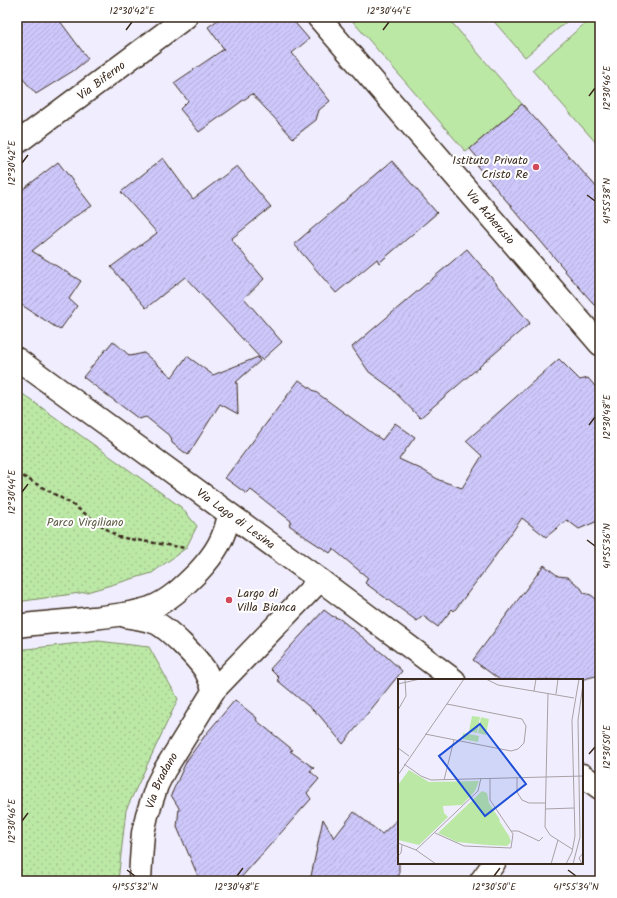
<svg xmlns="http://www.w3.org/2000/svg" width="617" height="898" font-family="Kalam,sans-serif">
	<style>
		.green { fill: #bce8a6; stroke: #7c8962 }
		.park { fill: url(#park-dots); stroke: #7c8962 }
		.building { fill: url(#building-hatch); stroke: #3b2a1e }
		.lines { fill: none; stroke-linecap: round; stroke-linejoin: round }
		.street-casing { stroke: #3b2a1e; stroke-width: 25 }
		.path { stroke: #3b2a1e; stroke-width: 2.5; stroke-dasharray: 4 3; stroke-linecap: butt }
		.street { stroke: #fff; stroke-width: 22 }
		.ticks { fill: none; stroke: #3b2a1e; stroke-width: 1.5 }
		.poi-dot { fill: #d1495b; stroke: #fff; stroke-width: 1.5 }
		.labels { text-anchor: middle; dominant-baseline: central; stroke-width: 4; stroke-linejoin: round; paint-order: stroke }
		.street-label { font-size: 12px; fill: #3b2a1e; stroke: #fff }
		.poi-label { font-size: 12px; fill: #3b2a1e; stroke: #fff; text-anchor: end }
		.park-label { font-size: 12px; fill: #5b5a40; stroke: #fff }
		.inset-road { fill: none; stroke: #a8a0a4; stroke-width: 1 }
		.view { fill: #1d4ed8; fill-opacity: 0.15; stroke: #1d4ed8; stroke-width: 2 }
		.inset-edge { fill: none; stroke: #3b2a1e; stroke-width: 2 }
		.neatline { fill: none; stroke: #3b2a1e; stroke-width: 1.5 }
		.ticks-label { font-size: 10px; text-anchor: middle; fill: #3b2a1e }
	</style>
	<defs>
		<pattern id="park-dots" width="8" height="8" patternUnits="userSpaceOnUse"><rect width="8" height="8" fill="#bce8a6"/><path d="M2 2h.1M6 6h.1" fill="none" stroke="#a2c78e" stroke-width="1.8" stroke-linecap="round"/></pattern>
		<pattern id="building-hatch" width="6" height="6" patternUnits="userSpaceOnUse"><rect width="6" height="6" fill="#cdc8fa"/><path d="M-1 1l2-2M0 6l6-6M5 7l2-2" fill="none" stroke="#b1acd6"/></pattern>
	</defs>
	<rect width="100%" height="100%" fill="#f0eefe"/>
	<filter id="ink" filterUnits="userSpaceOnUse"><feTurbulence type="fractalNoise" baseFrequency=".025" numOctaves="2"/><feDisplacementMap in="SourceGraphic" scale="8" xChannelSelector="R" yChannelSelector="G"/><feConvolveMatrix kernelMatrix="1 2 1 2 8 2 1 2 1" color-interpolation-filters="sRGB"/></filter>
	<g filter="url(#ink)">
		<!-- green -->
		<g class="green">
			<polygon points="349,17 447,17 522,104 466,152"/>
			<polygon points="490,17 572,17 525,57"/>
			<polygon points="592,17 600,17 600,143 598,145 532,70"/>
		</g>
		<!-- park -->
		<g class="park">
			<polygon points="17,390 181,507 197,526 186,548 152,573 87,592 17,602"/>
			<polygon points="98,641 149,647 178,699 126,810 118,881 17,881 17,650"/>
		</g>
		<!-- building -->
		<g class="building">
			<polygon points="17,17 57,17 88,59 73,71 36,94 17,72"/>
			<polygon points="222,17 290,17 309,39 292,53 330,101 319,110 316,120 293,138 252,94 199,132 180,109 188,101 174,83 224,49 208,27"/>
			<polygon points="522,104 600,191 600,311 564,270 565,270 477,166 482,163 470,149"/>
			<polygon points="163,158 193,199 237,166 271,207 231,239 264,279 244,298 282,342 262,360 185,277 146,308 111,267 157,233 121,192"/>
			<polygon points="392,161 437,213 379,263 377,259 336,293 294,244"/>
			<polygon points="58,162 92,206 74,217 32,251 81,281 69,299 77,306 60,330 17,302 17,194"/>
			<polygon points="467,249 530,323 420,418 390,387 369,372 352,347"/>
			<polygon points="113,341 130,356 144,353 172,377 187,356 213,375 258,357 260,361 235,383 237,383 238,414 220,404 188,455 172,443 171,437 146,417 139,419 83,377"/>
			<polygon points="559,359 580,380 588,378 600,392 600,520 579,529 567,520 546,537 522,518 489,565 454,611 452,609 438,627 423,616 417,621 365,583 368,578 333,549 330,553 307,538 289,525 291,521 251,490 247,494 225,478 299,380 382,440 395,423 415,437 399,459 423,470 439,480 462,488 482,456 466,441"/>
			<polygon points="544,565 558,576 568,577 581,588 584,593 591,595 600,602 600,675 580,680 500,680 473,660"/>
			<polygon points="324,610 332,616 340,619 387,657 402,671 343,744 319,715 277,680 279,678 270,669"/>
			<polygon points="235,700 257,718 256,720 293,750 290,751 314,768 310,771 319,779 307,793 311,799 238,881 200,881 177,827 179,808 171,795 187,760 206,734"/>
			<polygon points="354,812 382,834 399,818 399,881 310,881 323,819 334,838"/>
		</g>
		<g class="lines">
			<!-- street casing -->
			<g class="street-casing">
				<g id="street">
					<path id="s1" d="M318,17L600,344"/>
					<path id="s2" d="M17,143L186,17"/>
					<path id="s3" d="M17,359L320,580L454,680"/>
					<path d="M125,616C135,618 146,619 156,623C169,629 197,658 205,670C209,677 211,684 214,690"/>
					<path d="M17,626C42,623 67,621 93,618C112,616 132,614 150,608C169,601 184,586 198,572C215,554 225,538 229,514"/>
					<polyline points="582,775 600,788"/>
					<path id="s4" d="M140,881L141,861L143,833L147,815L157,785L164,771L214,690L320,580"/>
					<polyline points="481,881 494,863"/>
				</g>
			</g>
			<!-- path -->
			<polyline class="path" points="17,473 70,503 118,537 185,548"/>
			<!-- street -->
			<use href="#street" class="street"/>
		</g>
	</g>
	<!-- ticks -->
	<path class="ticks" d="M126,30L132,22M383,30L389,22M589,96L595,88M22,163L28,155M587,195L595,201M589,425L595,417M22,492L28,484M587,540L595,546M589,754L595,747M22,821L28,813M127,870L135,876M568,870L576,876M237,876L243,868M494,876L500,868"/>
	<!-- markers -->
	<g class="poi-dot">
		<circle cx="536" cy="167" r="4"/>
		<circle cx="229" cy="600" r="4"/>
	</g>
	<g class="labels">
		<!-- street labels -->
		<g class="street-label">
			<text stroke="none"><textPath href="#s2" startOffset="105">Via Biferno</textPath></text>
			<text stroke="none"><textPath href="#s1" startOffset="264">Via Acherusio</textPath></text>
			<text stroke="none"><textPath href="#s3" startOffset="271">Via Lago di Lesina</textPath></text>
			<text stroke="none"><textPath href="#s4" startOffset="104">Via Bradano</textPath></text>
		</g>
		<!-- poi labels -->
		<g class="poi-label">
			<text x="528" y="160">Istituto Privato<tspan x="528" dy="14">Cristo Re</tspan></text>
			<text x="237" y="593" text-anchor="start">Largo di<tspan x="237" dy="14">Villa Bianca</tspan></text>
		</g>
		<!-- park labels -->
		<g class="park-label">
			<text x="85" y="522">Parco Virgiliano</text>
		</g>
	</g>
	<!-- overview -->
	<g transform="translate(398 679)">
		<rect width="185" height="185" fill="#f0eefe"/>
		<path d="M74,37L82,38L79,54L71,52ZM83,38L91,40L88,56L80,54ZM65,54L81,57L80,63L64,60ZM93,129L111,157L113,163L109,167L89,166Z" fill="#bce8a6"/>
		<path d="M11,91L31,103L81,102L77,112L64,126L45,127L46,134L50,138L21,166L0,161V106ZM84,112L89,114L91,124L102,141L93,147L89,166L59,163L40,154Z" fill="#bce8a6"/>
		<path class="inset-road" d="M88,0L100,6L176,19M0,5L22,0M136,12L138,0M150,14L147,148L152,156L174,170M158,15L160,0M0,31L8,17L7,0M27,55L113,72L120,70L126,64L128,47L124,40L49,25M0,69L11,77M6,85L23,97L33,101L185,97M0,96L66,0M119,99V113L124,121L131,124H147M46,101L56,61M147,130L176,129M113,152H120L141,162L145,158M37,154L66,167L113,169L115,155L92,121V99M0,164L18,171M18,171L80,112L83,99M18,171L38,185M0,177L3,174L4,166M153,185L160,161M168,185L174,173L177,157L174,41L181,0M175,185L182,158L180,41L185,5M184,185L181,179L185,174"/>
		<path class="view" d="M82,45L128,105L87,137L41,77Z"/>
		<rect width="185" height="185" class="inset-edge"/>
	</g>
	<!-- margin -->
	<rect width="617" height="898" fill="none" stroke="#fff" stroke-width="44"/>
	<rect x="22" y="22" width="573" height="854" class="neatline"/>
	<g class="ticks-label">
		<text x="132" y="14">12°30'42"E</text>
		<text x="389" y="14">12°30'44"E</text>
		<text transform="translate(606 88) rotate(-90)" y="4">12°30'46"E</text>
		<text transform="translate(11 163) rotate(-90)" y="4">12°30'42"E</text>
		<text transform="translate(606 201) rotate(-90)" y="4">41°55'38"N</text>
		<text transform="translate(606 417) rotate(-90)" y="4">12°30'48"E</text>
		<text transform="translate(11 492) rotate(-90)" y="4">12°30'44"E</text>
		<text transform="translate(606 546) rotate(-90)" y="4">41°55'36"N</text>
		<text transform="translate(606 747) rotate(-90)" y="4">12°30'50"E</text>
		<text transform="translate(11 821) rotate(-90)" y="4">12°30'46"E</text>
		<text x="135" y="890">41°55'32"N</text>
		<text x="237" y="890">12°30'48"E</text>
		<text x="494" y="890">12°30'50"E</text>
		<text x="576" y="890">41°55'34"N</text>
	</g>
</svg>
